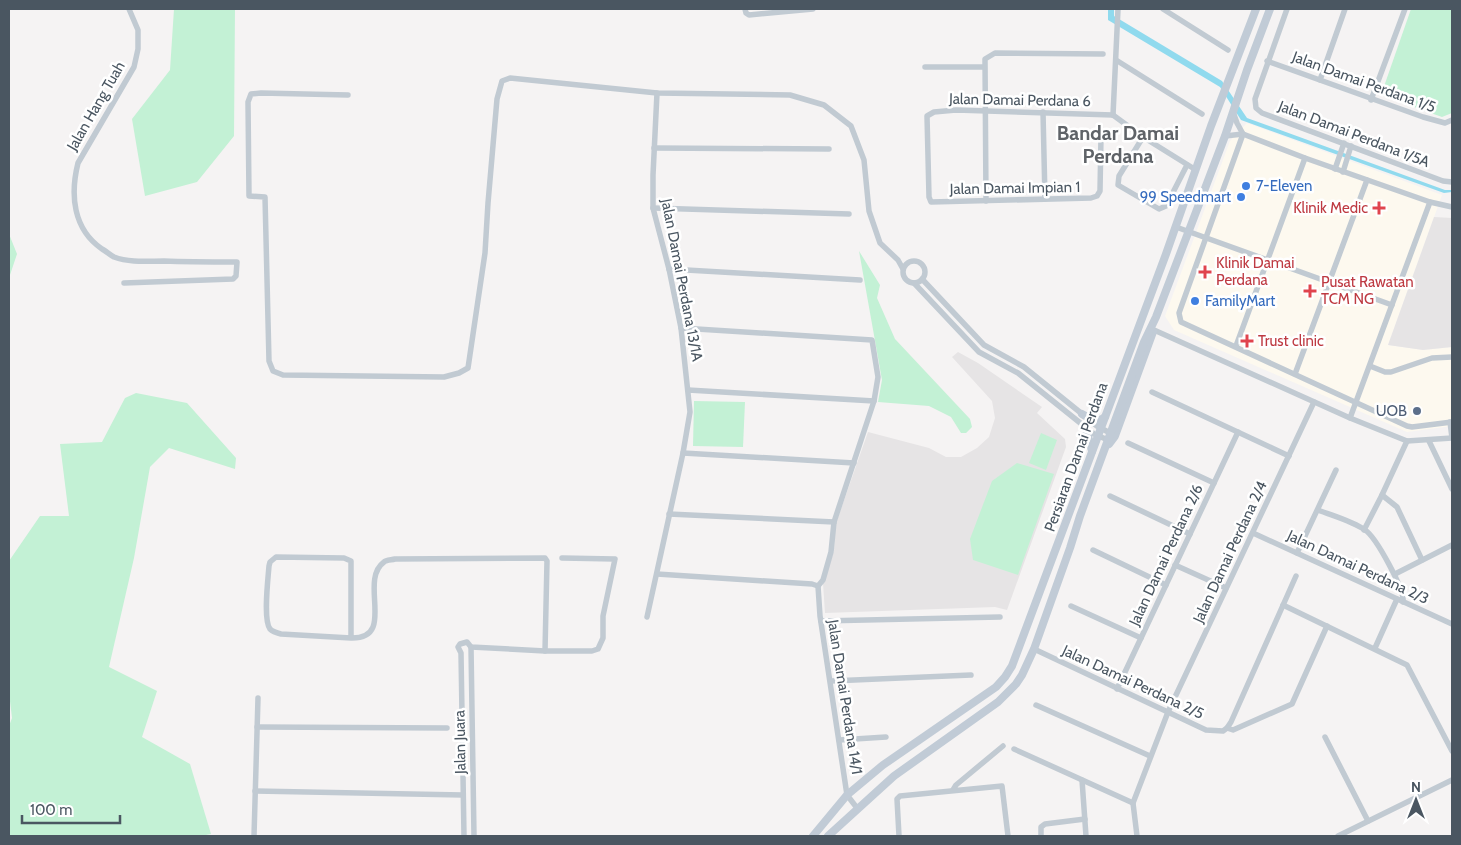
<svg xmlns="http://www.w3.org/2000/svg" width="1461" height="845" font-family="Cabin,sans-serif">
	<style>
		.commercial { fill: #fdf9ef }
		.education { fill: #e6e4e5 }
		.green { fill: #c3f1d5 }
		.water { fill: #90daee }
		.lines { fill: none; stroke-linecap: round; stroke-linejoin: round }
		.minor { stroke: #c1cad2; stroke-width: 5.5 }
		.secondary { stroke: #c1cbd6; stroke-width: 8 }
		.shop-dot { fill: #3f7fe0; stroke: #fff; stroke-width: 2 }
		.health-dot { fill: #e0444e; stroke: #fff; stroke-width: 2 }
		.service-dot { fill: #5c6f8a; stroke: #fff; stroke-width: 2 }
		.labels { text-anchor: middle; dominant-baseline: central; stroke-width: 5; stroke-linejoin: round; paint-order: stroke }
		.street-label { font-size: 15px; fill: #4a5661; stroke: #fff }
		.shop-label { font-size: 15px; fill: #366cbe; stroke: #fff; text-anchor: start }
		.health-label { font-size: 15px; fill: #be3a42; stroke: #fff; text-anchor: start }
		.service-label { font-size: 15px; fill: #4e5e75; stroke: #fff; text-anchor: end }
		.district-label { font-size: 20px; font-weight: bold; fill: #5f6368; stroke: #fff }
	</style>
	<rect width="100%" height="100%" fill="#f5f3f3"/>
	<!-- commercial -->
	<polygon class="commercial" points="1247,123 1442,195 1388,345 1423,350 1452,347 1452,426 1407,432 1174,330 1165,316 1230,141"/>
	<!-- education -->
	<g class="education">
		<polygon points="1434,217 1452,218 1452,347 1423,350 1388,345"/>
		<polygon points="958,352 978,363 1042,407 1037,413 1065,439 1066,447 1007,610 995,607 825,613 823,583 834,551 835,526 868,432 929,448 946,457 961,457 977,448 989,437 995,418 992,401 952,357"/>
	</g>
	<!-- green -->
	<g class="green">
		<polygon points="174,9 235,9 234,136 197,182 145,196 132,119 170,70"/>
		<polygon points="1411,9 1452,9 1452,113 1442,117 1381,95"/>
		<polygon points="9,234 17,254 9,278"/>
		<polygon points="859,251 880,285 877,298 895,339 970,419 972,427 966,433 961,433 951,417 929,406 878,402 882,380"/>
		<polygon points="136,393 187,403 236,458 235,469 169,448 150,467 134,558 109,667 157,691 142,737 190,764 211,834 201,836 9,836 9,726 12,718 9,693 9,561 40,516 69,516 60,444 102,442 125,398"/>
		<polygon points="694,401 745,402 743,447 693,446"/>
		<polygon points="1041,433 1057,440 1046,470 1029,463"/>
		<polygon points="1017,463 1054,474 1018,575 973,560 970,539 992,481"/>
	</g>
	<!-- water -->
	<polygon class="water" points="1108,9 1114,9 1114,16 1222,81 1247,118 1445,190 1452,190 1452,192 1444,193 1241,120 1220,87 1108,20"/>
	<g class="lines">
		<!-- minor -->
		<g class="minor">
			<polyline points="745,9 746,13 749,15 813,9"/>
			<polyline points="1163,9 1228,50"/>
			<polyline points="1287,9 1255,99 1256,108 1262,113 1443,181 1452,182"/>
			<polyline points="1116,60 1202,114"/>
			<polyline points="1267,61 1423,117 1445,123 1452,120"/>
			<polyline points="925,67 984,67"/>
			<polyline points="1320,80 1345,9"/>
			<polyline points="348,95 261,93 251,94 248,102 249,196 265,197 269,361 273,371 283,375 444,377 459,373 468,368 485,253 488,203 497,99 502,81 510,78 657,93 790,95 824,105 851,126 864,160 869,211 880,243 898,260 903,269"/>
			<polyline points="1371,100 1405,9"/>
			<polyline points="1043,112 1045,199"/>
			<polyline points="1233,112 1237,123 1243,134"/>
			<polyline points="1113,115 1118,9"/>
			<polyline points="1113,115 1143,137 1196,170"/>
			<polyline points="1243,134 1179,313 1181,322 1407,426 1412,427 1452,422"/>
			<polyline points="1101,136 1100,191 1097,196 1091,198 931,202 929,197 927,116 934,112 956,110 1113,115"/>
			<polyline points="1225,136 1243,134 1305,158 1430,202 1452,207"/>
			<polyline points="1143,137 1119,176 1118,185 1159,209 1166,206 1187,165"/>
			<polyline points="654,148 829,149"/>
			<polyline points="1335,169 1344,143"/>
			<polyline points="1343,172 1351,146"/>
			<polyline points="986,201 985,59 995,53 1103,54"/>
			<polyline points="653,208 849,214"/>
			<polyline points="1176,227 1392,305"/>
			<circle cx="914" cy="272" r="11"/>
			<polyline points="669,269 860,280"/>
			<polyline points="922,279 984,345 1024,367 1097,426 1110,433"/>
			<path d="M124,283L233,279L236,276L237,262C213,262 188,262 164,261C148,261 130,263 114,257C110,255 106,251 102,249C73,229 70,195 78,163L134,67L138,49V30L129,9"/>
			<polyline points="914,283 979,352 1018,373 1094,434 1108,440"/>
			<polyline points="681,328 872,340 878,377 874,401 834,522 831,552 823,580 818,586"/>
			<polyline points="1154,330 1350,418 1407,441 1452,438"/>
			<polyline points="1236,346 1305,158"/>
			<polyline points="1370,366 1385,372 1391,372 1432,358 1452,357"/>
			<polyline points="1295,374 1367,180"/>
			<polyline points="688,390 874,401"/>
			<polyline points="1152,392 1289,456"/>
			<polyline points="1350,418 1430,202"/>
			<polyline points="1450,422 1452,438"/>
			<polyline points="1429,441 1452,489"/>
			<polyline points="1128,443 1214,483"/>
			<polyline points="683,453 854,463"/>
			<polyline points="1382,495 1397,507 1422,560"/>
			<polyline points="1110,496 1190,534"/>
			<path d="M1318,510C1333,516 1352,521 1365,530C1376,537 1405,590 1403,602"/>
			<polyline points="669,514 834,522"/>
			<polyline points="1364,530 1382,495 1407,441"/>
			<polyline points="1253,533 1452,624"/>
			<polyline points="1093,550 1166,585"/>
			<polyline points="1297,553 1336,470"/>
			<polyline points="1175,565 1226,588"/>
			<polyline points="657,574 812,584 818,586"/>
			<polyline points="1395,574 1452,545"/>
			<polyline points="818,586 820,616 847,795 857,808"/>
			<polyline points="1283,605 1407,665 1452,751"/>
			<polyline points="1071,606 1141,638"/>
			<polyline points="647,617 683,453 690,412 681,328 669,269 653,208 653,175 657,93"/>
			<polyline points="821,621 1000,617"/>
			<path d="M351,638V561L344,558L276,557L270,562L269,566C268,579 263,620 270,629C273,632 277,633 281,634L351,638C397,639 358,581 384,562C386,560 391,560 395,559L545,558L547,561L545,651"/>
			<polyline points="471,647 474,836"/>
			<polyline points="1375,648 1397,599"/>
			<polyline points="1034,649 1206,730 1223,731 1227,728 1231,722 1296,576"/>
			<polyline points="831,681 971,675"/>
			<polyline points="1117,689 1238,432"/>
			<polyline points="1036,705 1150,756"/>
			<polyline points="257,727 447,728"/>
			<polyline points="1227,728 1233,730 1292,704 1327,626"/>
			<polyline points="1325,737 1368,821"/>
			<polyline points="839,740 886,737"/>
			<polyline points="1014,749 1133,803"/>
			<polyline points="1082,780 1086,836"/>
			<polyline points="953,790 956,785 1003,746"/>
			<polyline points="255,791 463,795"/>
			<polyline points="254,836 258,698"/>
			<polyline points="464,836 461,653 458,647 460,644 467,642 471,647 545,651 592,651 598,649 603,638 603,616 615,559 562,558"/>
			<polyline points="899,836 897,799 900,796 1002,786 1008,836"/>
			<polyline points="1041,836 1041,827 1045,824 1085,819"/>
			<polyline points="1137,836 1133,803 1168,712 1314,402"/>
			<polyline points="1338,836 1452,780"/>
		</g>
		<!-- secondary -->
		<g class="secondary">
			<path d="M1082,414C1091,419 1097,424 1105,417"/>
			<polyline points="1084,426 1087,432 1092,451"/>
			<polyline points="1109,444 1115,436 1153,332"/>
			<polyline points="813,836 847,795 883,765 996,687 1005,677 1012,666 1166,254 1211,126 1256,9"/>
			<polyline points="828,836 894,776 998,702 1016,684 1022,675 1034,649 1070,548 1080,516 1144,342 1156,317 1225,136 1247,70 1270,9"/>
		</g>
	</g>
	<!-- markers -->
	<g class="shop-dot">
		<circle cx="1246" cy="186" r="5"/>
		<circle cx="1241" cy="197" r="5"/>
		<circle cx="1195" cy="301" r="5"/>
	</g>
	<g class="health-dot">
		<path d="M1376.5 200.5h5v5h5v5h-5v5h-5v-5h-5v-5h5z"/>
		<path d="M1202.5 264.5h5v5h5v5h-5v5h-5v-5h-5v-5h5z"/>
		<path d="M1307.5 283.5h5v5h5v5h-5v5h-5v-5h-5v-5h5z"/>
		<path d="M1244.5 333.5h5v5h5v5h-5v5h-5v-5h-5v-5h5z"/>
	</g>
	<circle class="service-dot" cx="1417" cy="411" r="5"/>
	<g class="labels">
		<!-- street labels -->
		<g class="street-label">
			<text transform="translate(1364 82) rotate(20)">Jalan Damai Perdana 1/5</text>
			<text transform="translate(1020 100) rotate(1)">Jalan Damai Perdana 6</text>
			<text transform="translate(96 106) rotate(-60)">Jalan Hang Tuah</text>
			<text transform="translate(1354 134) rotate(21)">Jalan Damai Perdana 1/5A</text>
			<text transform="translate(1015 188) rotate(-1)">Jalan Damai Impian 1</text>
			<text transform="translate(682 280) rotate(79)">Jalan Damai Perdana 13/1A</text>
			<text transform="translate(1076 457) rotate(-70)">Persiaran Damai Perdana</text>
			<text transform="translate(1230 552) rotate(-65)">Jalan Damai Perdana 2/4</text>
			<text transform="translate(1166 555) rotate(-65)">Jalan Damai Perdana 2/6</text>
			<text transform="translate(1358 567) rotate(25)">Jalan Damai Perdana 2/3</text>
			<text transform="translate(1133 682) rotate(25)">Jalan Damai Perdana 2/5</text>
			<text transform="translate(845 697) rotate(81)">Jalan Damai Perdana 14/1</text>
			<text transform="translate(460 742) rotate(-91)">Jalan Juara</text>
		</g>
		<!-- shop labels -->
		<g class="shop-label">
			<text x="1256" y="186">7-Eleven</text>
			<text x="1231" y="197" text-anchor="end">99 Speedmart</text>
			<text x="1205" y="301">FamilyMart</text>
		</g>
		<!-- health labels -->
		<g class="health-label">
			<text x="1368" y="208" text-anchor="end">Klinik Medic</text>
			<text x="1216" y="263">Klinik Damai<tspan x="1216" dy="17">Perdana</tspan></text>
			<text x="1321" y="282">Pusat Rawatan<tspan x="1321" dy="17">TCM NG</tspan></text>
			<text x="1258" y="341">Trust clinic</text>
		</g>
		<!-- service labels -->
		<g class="service-label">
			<text x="1407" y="411">UOB</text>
		</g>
		<!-- district labels -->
		<g class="district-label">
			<text x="1118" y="133">Bandar Damai<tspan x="1118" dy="23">Perdana</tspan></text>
		</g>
	</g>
	<!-- border -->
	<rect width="1461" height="845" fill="none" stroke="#4a5661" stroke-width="20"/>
	<!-- north arrow -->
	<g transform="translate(1416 800)" stroke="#ffffff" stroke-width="4" paint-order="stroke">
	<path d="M0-4L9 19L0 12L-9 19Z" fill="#4a5661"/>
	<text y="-8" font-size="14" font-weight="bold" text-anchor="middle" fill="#4a5661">N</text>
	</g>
	<!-- scale -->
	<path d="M22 815v8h98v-8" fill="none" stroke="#4a5661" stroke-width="2.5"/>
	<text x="30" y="815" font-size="15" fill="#4a5661" stroke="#ffffff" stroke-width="4" paint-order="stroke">100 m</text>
</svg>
